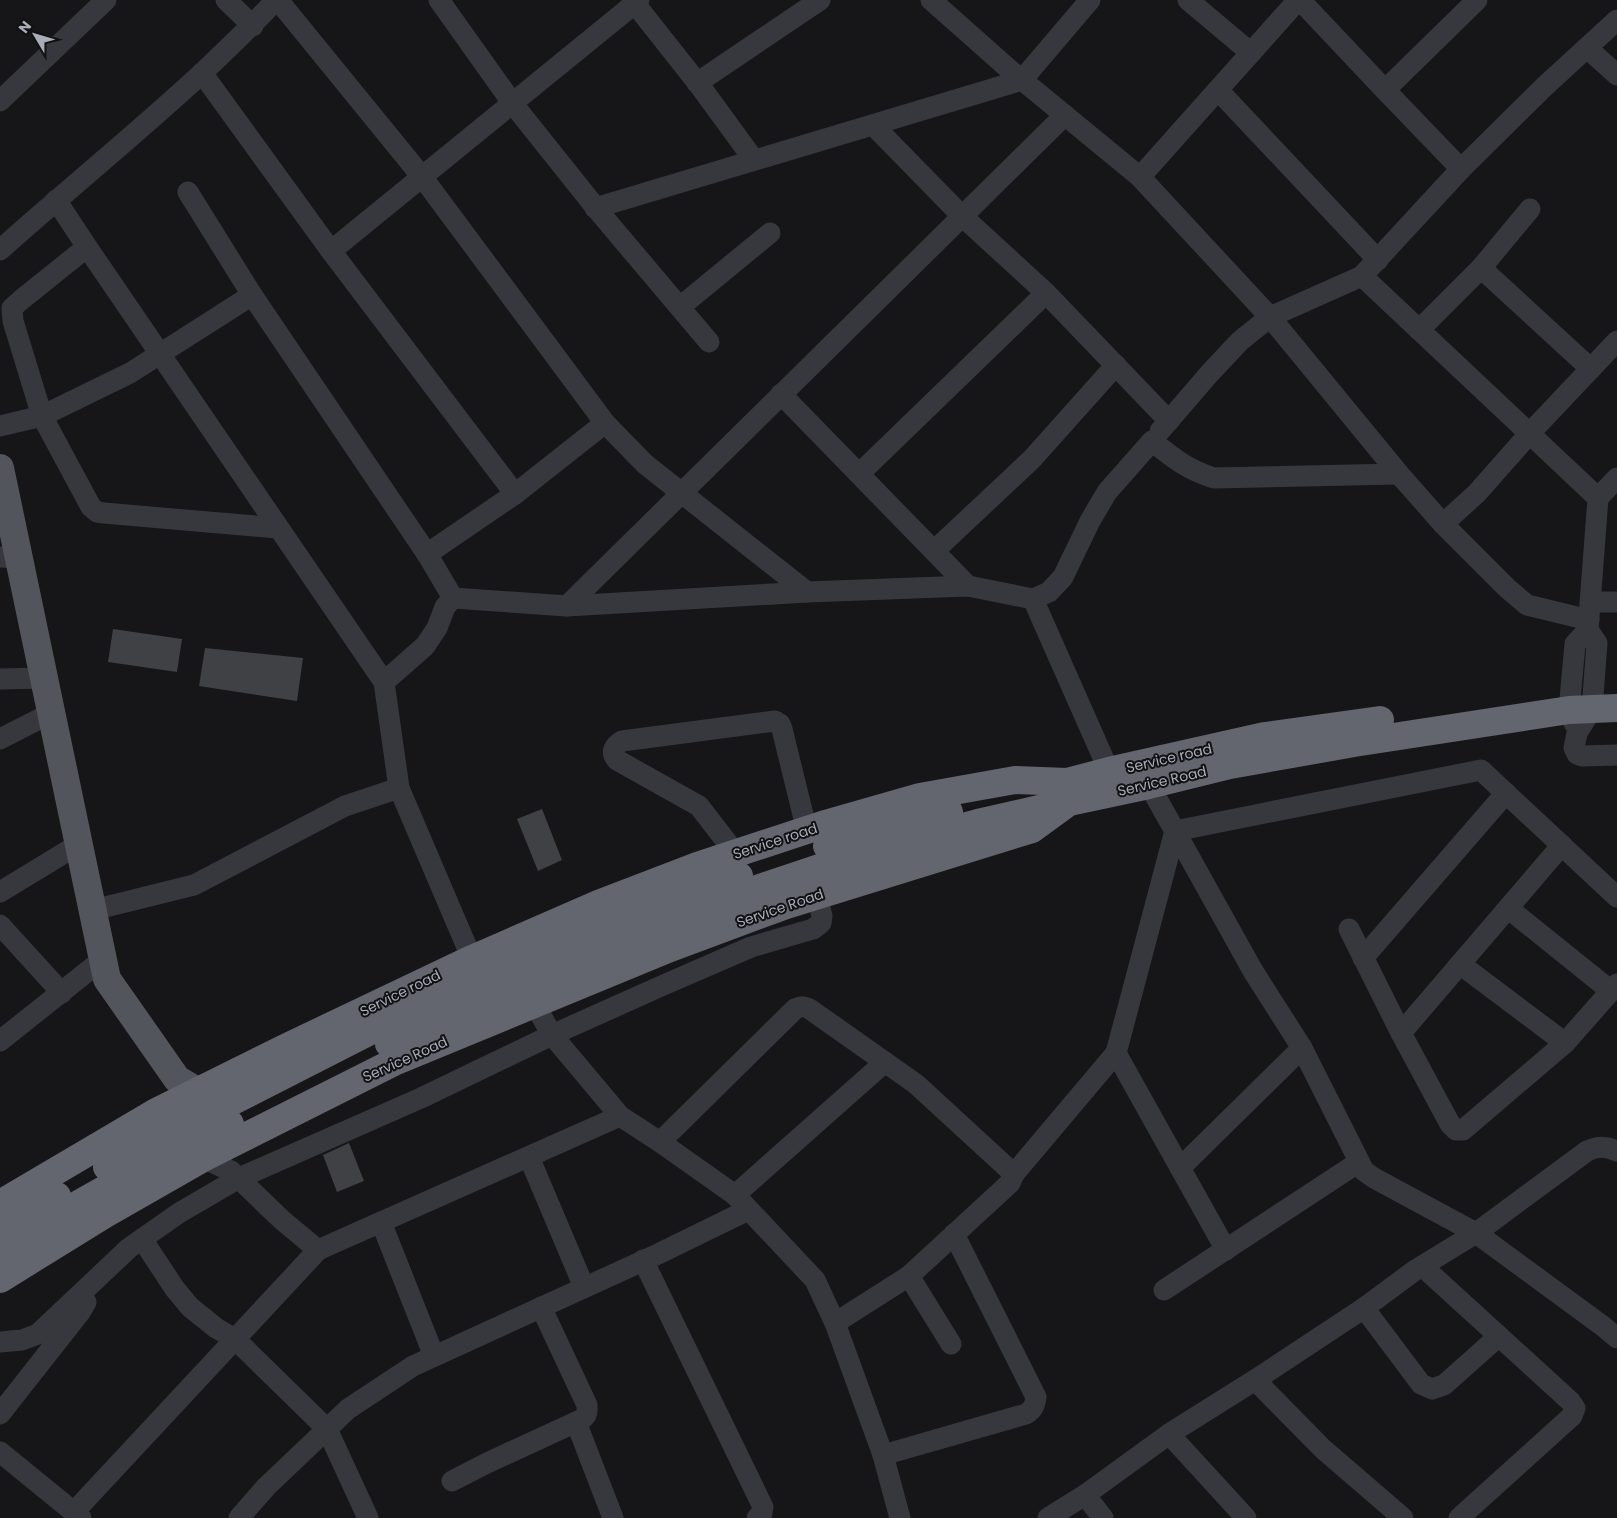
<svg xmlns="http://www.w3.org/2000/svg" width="1617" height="1518" font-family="Poppins,sans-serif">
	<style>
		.building { fill: #404145 }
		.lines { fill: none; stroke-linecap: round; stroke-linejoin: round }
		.minor { stroke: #37383d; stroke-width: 21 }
		.major { stroke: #53555c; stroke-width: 28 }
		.highway { stroke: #63666e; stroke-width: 28 }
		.labels { text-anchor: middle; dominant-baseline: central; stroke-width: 4; stroke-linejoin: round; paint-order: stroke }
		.street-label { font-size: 14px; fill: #a8adb8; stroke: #111113 }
	</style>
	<rect width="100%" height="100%" fill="#161618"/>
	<!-- building -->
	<g class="building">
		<polygon points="113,629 182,639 177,672 108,662"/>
		<polygon points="205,648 303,658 297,701 199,686"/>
		<polygon points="542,809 562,860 538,871 517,819"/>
		<polygon points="349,1143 364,1181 337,1192 323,1155"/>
	</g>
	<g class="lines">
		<!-- minor -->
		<g class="minor">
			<polyline points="226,0 253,26"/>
			<polyline points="278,0 423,178 605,423 645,464 807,592"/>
			<polyline points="439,0 513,104 600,213 709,342"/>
			<polyline points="632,0 700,86 754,160"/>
			<polyline points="931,0 1010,70 1140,177 1270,317 1399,474 1443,524 1507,588 1527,605 1589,620"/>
			<polyline points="1188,0 1251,53"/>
			<polyline points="1300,0 1385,90"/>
			<polyline points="1477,0 1385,90 1461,169 1362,276 1598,498 1588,630 1597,643 1592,709 1577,733 1574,748 1577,754 1582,756 1617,755"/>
			<polyline points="1587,48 1617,75"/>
			<polyline points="202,73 331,251"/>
			<polyline points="697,83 820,0"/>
			<polyline points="1218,90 1378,260"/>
			<polyline points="0,101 106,0"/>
			<polyline points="873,125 962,216 1046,293"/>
			<polyline points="1461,169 1545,86 1617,20"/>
			<polyline points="1140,177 1298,0"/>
			<polyline points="188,192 252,295 427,554 453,598"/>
			<polyline points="56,200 87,247 384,682 399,788 472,959"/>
			<polyline points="595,208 1022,80 1090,0"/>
			<polyline points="87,247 21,300 12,308 13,321 42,416 91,507 97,512 104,513 278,528"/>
			<path d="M0,250C66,191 135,135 200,75C226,50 252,26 276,0"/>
			<polyline points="1481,268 1530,209"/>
			<polyline points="680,307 770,233"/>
			<polyline points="1419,330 1481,268 1591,369"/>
			<polyline points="781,394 968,586"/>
			<polyline points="0,426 42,416 130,373 252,295"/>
			<polyline points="1160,431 1209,374 1240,341 1270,317 1362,276"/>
			<polyline points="859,474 1046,293 1169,421"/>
			<polyline points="515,494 331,251 639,0"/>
			<polyline points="1598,498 1617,478"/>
			<polyline points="1443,524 1477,493 1530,433 1617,341"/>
			<polyline points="934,551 1032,459 1116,365"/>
			<polyline points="427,554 515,494 605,423"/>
			<polyline points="0,557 19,558"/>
			<path d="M453,598L567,606L807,592L968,586L1033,599L1049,592L1063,577L1090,521L1107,492L1152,441C1173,458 1188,470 1214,478L1399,474"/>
			<polyline points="1033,599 1109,771"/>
			<polyline points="1591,602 1617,602"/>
			<polyline points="567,606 1065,115"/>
			<polyline points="0,679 44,678"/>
			<polyline points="384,682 425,646 437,628 445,607 453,598"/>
			<polyline points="1574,723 1569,710 1575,644 1588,630"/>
			<polyline points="0,739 51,713"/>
			<polyline points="1149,785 1175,831 1481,770 1617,897"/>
			<polyline points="1175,831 1253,971 1302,1048 1364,1171 1374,1178 1476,1233 1604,1327 1617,1338"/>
			<polyline points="1175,831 1116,1053 1226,1250"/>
			<path d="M736,854L699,806L617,760C610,752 614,746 622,741L775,721L780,724L782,729L807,831"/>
			<polyline points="0,892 79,844"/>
			<polyline points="1509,909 1611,991"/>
			<polyline points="93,910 194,885 345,806 399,788"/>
			<polyline points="0,925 62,993"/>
			<polyline points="1349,929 1401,1033 1450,1124 1456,1130 1463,1130 1565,1043 1617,984"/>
			<polyline points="1363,958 1506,793"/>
			<polyline points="1460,964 1565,1043"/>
			<polyline points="534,1003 552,1035 620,1116 660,1142 735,1195 815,1280 835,1323 883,1455 900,1518"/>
			<polyline points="1401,1033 1562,845"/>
			<polyline points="0,1041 103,959"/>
			<path d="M660,1142L795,1009C802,1006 805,1006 811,1010L916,1084L1014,1174L1116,1053"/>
			<polyline points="529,1157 584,1287"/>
			<polyline points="203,1158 231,1171 282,1220 318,1250"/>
			<polyline points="1180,1168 1302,1048"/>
			<polyline points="735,1195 885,1062"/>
			<polyline points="381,1222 434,1356"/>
			<polyline points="142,1239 175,1289 190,1307 216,1328 235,1339 327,1429 368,1518"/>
			<polyline points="643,1260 763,1507 762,1513 757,1518"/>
			<polyline points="1422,1266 1570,1401 1575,1408 1572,1416 1459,1518"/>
			<polyline points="909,1276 951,1344"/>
			<polyline points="1164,1290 1359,1162"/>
			<path d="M541,1307L587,1405C588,1416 585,1418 576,1422L613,1518"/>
			<polyline points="1364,1308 1421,1384 1432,1389 1444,1385 1499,1336"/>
			<polyline points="835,1323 909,1276 1010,1183 1014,1174"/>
			<polyline points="0,1342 22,1340 38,1334 129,1248 179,1213 239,1178 421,1098 552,1035 659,987 751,947 813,929 821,923 822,916 817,896"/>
			<polyline points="1255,1380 1323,1449 1403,1518"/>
			<polyline points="0,1414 81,1311 86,1302"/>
			<polyline points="1169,1434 1246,1518"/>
			<polyline points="0,1452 81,1518"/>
			<path d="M883,1455L1026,1414C1033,1410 1035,1405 1036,1397L954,1234"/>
			<polyline points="452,1481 487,1463 576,1422"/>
			<polyline points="1085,1495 1103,1518"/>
			<polyline points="74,1512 318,1250 620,1116"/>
			<polyline points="239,1518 266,1487 348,1409 413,1366 658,1254 748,1210"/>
			<path d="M1048,1518L1085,1495L1169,1434L1255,1380L1364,1308L1414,1271L1476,1233L1587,1151C1598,1146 1605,1146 1617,1151"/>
		</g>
		<!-- major -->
		<polyline class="major" points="0,468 107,979 177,1079 197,1091 206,1110"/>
		<!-- highway -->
		<g class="highway">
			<polyline points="827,846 876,830 949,812"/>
			<polyline points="389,1044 500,993 745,893 855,856 978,823 1048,807"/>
			<polyline points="107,1167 172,1129 225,1105 474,978 510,963 648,909 739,876"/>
			<polyline points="0,1204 156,1112 287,1047 472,959 598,904 697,866 822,825 920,797 1015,780 1067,782 1109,771 1265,736 1380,720"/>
			<polyline points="0,1230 57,1196"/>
			<polyline points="0,1254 70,1209 180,1147 230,1124"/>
			<polyline points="0,1279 105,1214 203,1158 396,1061 670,948 786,905 1032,829 1069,802 1149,785 1230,765 1354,743 1569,710 1617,708"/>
		</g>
	</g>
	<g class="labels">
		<!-- street labels -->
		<g class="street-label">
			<text transform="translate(1169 758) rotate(-13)">Service road</text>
			<text transform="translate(1162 781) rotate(-13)">Service Road</text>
			<text transform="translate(775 841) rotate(-18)">Service road</text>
			<text transform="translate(780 908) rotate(-19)">Service Road</text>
			<text transform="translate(400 993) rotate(-26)">Service road</text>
			<text transform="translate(405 1059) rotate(-24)">Service Road</text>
		</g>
	</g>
	<!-- north arrow -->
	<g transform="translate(35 35) rotate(308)" stroke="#111113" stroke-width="4" paint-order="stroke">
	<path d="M0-4L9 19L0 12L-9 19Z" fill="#a8adb8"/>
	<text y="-8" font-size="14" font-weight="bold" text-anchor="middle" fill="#a8adb8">N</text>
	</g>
</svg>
